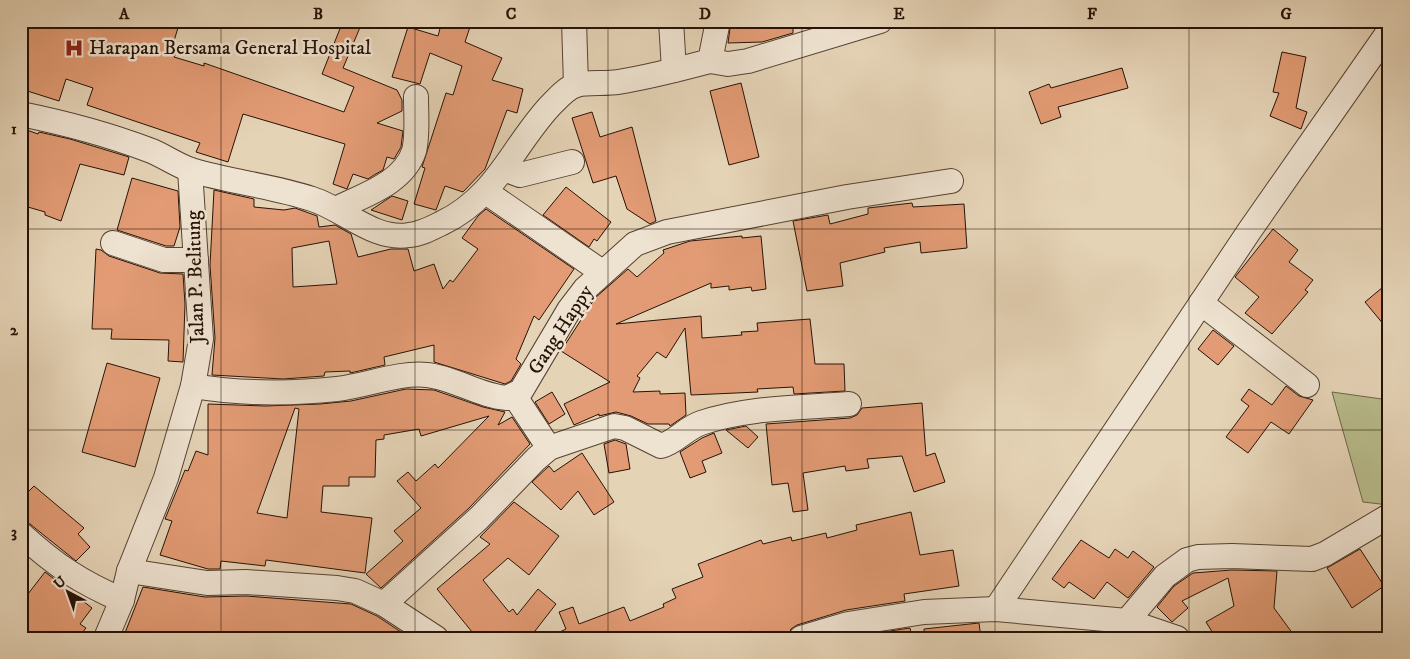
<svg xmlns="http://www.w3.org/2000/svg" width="1410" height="659" font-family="'IM FELL DW Pica',serif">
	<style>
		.green { fill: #b8bb8b; stroke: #6f6648 }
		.building { fill: #e29b74; stroke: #261206; fill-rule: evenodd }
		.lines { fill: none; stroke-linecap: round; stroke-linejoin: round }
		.minor-casing { stroke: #564232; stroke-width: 26 }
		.minor { stroke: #eee2d0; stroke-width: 24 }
		.grid { fill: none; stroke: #261206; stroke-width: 1; stroke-opacity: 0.55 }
		.labels { text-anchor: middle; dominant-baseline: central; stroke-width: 5; stroke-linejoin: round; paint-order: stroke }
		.poi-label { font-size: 20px; fill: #261206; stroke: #eee2d0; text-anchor: start }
		.street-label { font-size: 20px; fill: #261206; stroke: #eee2d0 }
		.neatline { fill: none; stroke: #261206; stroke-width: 2 }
		.grid-label { font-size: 16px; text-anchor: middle; font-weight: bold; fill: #261206 }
	</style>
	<rect width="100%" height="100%" fill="#e5d3b6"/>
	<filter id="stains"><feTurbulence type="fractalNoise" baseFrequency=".004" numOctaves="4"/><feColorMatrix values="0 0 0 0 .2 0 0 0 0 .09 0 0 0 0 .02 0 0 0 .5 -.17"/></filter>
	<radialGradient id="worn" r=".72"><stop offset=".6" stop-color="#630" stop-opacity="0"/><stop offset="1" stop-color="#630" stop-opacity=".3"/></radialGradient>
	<!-- green -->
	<polygon class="green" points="1332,392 1389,400 1389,505 1363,502"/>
	<!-- building -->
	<g class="building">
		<polygon points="21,21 180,21 171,51 176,53 174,57 204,66 204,63 344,112 354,87 322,74 343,21 361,25 343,68 397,90 402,100 402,111 377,123 403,131 401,147 394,159 387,157 383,170 374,175 368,179 353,174 347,189 333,184 345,144 243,114 228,162 196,152 200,143 87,105 93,88 66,79 59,101 21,89"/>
		<polygon points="442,21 472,21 465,42 502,58 492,80 523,89 517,113 507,110 485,169 463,192 445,186 436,210 414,204 425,168 422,167 446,93 453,95 462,66 430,53 420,84 392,77 408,27 438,36"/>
		<polygon points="731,21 793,21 793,33 762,42 728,43"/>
		<polygon points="1282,52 1306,57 1296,108 1307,112 1301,129 1270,116 1279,93 1273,92"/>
		<polygon points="1122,68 1128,88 1058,107 1061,117 1041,124 1029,92 1049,84 1051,88"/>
		<polygon points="741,83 759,157 729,165 710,91"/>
		<polygon points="592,112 600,137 632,127 656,221 650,224 627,209 616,176 593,183 572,118"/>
		<polygon points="21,128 38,134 39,132 70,139 129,157 124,175 80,164 61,221 45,215 45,212 21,205"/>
		<polygon points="132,178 178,191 180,227 174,246 166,246 117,230"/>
		<polygon points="566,187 611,222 597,241 594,239 589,247 543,215"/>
		<path d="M214,190L254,199V207L284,210L295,208L317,216L319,227L335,225L351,234L358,257L391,249H408L414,271L434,264L443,289L450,280L453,282L478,249L462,238L478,216L486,209L574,269L539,320L534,316L516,359L521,364L511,381L505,384L434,362V345L384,357L385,365L350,373V371L325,372L324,376L283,379L212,375L215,338L210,265ZM329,241L337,284L293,287L292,248Z"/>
		<polygon points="392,196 408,201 402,220 371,210"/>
		<polygon points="912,203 913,207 964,204 967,248 921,253 920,242 884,248 885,252 840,263 843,286 807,291 793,221 828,215 830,224 868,214 868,208"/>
		<polygon points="1273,229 1298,250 1289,262 1313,280 1305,290 1308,292 1272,334 1245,313 1259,297 1235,277"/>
		<polygon points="742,236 742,238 761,236 766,289 752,291 751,287 729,290 729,286 711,288 711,283 616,324 701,316 702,338 742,335 741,332 758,331 757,323 810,319 815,364 844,364 845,391 794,394 793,387 757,389 758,392 691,395 685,328 666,358 657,352 637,376 640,378 633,392 660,391 660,394 685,393 686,415 670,426 669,424 648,424 631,416 616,412 599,416 599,414 574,425 564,404 610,382 561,351 595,298 628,269 637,277 664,253 663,250 690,241"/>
		<polygon points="96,249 101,250 109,256 160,273 183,274 185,304 183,362 168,361 169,340 111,339 112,329 92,329"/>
		<polygon points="1389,282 1389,331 1365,302"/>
		<polygon points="1213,330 1234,346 1218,365 1198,349"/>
		<polygon points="107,363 160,378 135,467 82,452"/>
		<polygon points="1286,386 1299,396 1313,400 1289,434 1271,422 1248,453 1226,437 1249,406 1241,400 1249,389 1272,405"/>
		<path d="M406,389L434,390L483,407L505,412L498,425L512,417L530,444L469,508L381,588L366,574L403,541L394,531L421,508L397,481L408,472L416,481L435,464L438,468L489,416L421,436L419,429L384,435V439L376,440L375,477H349V486H323L321,512L372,518L365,573L266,560L265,566L221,561L220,569H208L160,555L172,521L165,519L185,470L188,471L196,451L208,455V404L265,406L320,404L351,401ZM295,408L299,409L287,518L257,513Z"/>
		<polygon points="552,392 565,414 549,424 535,402"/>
		<polygon points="922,403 926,456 935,453 945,482 914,492 902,456 867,459 869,468 846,471 845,466 803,473 808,510 793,512 788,483 772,485 766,424 850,418 857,415 862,408"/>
		<polygon points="746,426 758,437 748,448 726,430"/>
		<polygon points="714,433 722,453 702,461 706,472 690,478 680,452 702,438"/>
		<polygon points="615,440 626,444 630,469 609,473 604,444"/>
		<polygon points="582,453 614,502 594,515 578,491 561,510 532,482 549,466 554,472"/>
		<polygon points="34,486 84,528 78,534 90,547 76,561 30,524 21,521 21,499"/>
		<polygon points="514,502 559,536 529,575 508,558 483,580 509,612 513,609 517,615 538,589 556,604 535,631 539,638 477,638 437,589 490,544 480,537"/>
		<polygon points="911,512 920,555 953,550 959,586 904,594 905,601 846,610 797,625 791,629 788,638 754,638 751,631 735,638 547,638 566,629 559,612 573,607 579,624 624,607 630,621 664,607 663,604 676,598 672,589 703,577 698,564 761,540 763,544 791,537 792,541 826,533 827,538 857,530 856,525"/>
		<polygon points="1081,540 1109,558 1115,549 1128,558 1133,551 1154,567 1128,598 1107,582 1094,599 1069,582 1064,588 1052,579"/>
		<polygon points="1360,549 1384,586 1352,608 1327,568"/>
		<polygon points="1232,570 1277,571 1274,608 1296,638 1216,638 1206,622 1234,606 1228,578 1182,601 1188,608 1172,622 1157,607 1174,586 1193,573"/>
		<polygon points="45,572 92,608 80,624 86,628 78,638 21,638 21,603"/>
		<polygon points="143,587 205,597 246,596 351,604 377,616 410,638 123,638"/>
		<polygon points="979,623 981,638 924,638 924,629"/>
		<polygon points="910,628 912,638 850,638 851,637"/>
	</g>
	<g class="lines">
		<!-- minor casing -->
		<g class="minor-casing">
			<g id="minor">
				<polyline points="574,21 576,85"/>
				<polyline points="671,21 674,70"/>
				<polyline points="710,61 728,64 748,61 880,21"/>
				<path d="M21,114C65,123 107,134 149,150C163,155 176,165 191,170C230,182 273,186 312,199C344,209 374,241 409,235C421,234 432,228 442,223C496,197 511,149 549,107C556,100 566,88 576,85C584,82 607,84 618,82C649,77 680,69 710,61L718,21"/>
				<polyline points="504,169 520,175 572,162"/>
				<polyline points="486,192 602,272"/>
				<path d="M336,209C363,195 403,184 414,151C418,136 416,114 416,97"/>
				<polyline points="113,243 164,260 196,260"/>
				<polyline points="1201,303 1307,385"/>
				<path d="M193,386C241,394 289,394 337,389C366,386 398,372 427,375C455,378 479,396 507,398L521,391L569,310L585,289L635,244L667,232L847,197L951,181"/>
				<polyline points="514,395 549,448"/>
				<path d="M21,534C55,565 80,582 122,600"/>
				<path d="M129,571L207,583L246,582L337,588L355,591L384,604L479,518L536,459L549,448L614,426L625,428L661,446C676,442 686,428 701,423C748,407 800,408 849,404"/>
				<polyline points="384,604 436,638"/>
				<polyline points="996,609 1250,230 1389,31"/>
				<polyline points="1127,621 1165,576 1187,560 1198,557 1232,556 1312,559 1325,554 1389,516"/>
				<polyline points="106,638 122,600 129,571 166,478 193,386 201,339 190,170"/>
				<polyline points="801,638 848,624 924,612 996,609 1127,621 1177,638"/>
			</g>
		</g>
		<!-- minor -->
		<use href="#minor" class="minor"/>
	</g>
	<!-- grid -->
	<path class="grid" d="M221,21V638M415,21V638M608,21V638M802,21V638M995,21V638M1189,21V638M21,229H1389M21,430H1389"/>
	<!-- icons -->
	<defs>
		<g id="hospital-bare" transform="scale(1.5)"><path d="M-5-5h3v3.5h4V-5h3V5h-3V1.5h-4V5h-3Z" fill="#8f2418" stroke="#eee2d0" stroke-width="2.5" paint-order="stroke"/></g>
	</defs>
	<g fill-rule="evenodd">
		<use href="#hospital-bare" x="74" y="48"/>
	</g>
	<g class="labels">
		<!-- poi labels -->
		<g class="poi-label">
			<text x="89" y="48">Harapan Bersama General Hospital</text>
		</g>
		<!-- street labels -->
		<g class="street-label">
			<text transform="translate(196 277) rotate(-92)">Jalan P. Belitung</text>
			<text transform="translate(561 330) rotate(-57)">Gang Happy</text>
		</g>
	</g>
	<!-- margin -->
	<rect width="1410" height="659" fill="none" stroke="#e5d3b6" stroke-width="55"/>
	<!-- north arrow -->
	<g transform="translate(68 592) rotate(319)" stroke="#eee2d0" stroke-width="4" paint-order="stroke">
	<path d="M0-4L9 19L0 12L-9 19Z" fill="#261206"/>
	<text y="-8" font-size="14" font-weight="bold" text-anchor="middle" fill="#261206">U</text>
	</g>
	<rect x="28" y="28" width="1354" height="604" class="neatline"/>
	<g class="grid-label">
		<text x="124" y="19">A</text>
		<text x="318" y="19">B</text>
		<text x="511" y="19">C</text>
		<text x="705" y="19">D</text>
		<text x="899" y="19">E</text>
		<text x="1092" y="19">F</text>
		<text x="1286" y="19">G</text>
		<text x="14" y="134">1</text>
		<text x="14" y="335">2</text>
		<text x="14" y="537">3</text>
	</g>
	<rect width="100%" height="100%" filter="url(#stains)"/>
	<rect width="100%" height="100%" fill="url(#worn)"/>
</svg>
